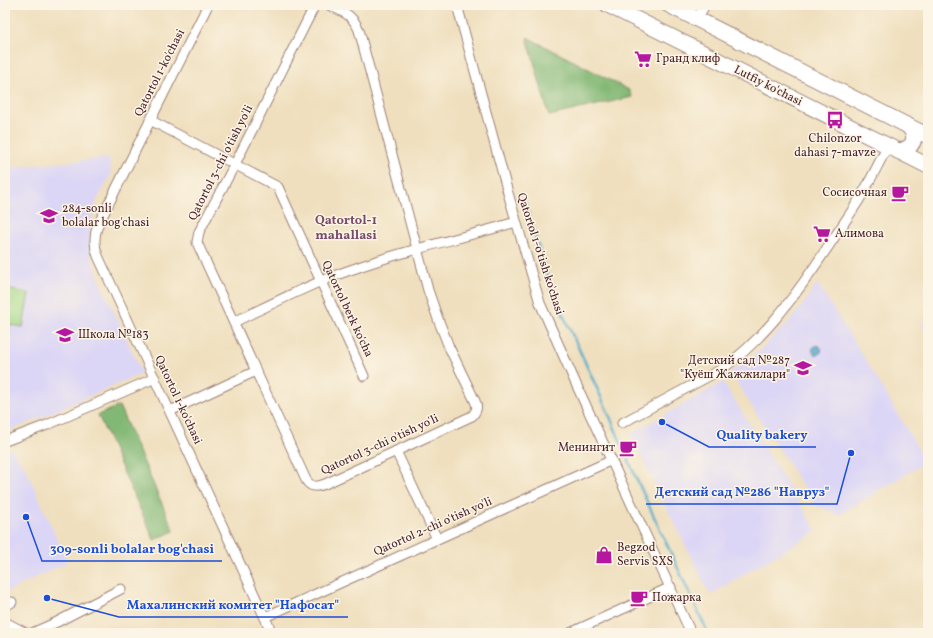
<svg xmlns="http://www.w3.org/2000/svg" width="933" height="638" font-family="Vollkorn,serif">
	<style>
		.built { fill: #dcd6f6 }
		.green { fill: #a3d888; stroke: #767c5a }
		.forest { fill: #82b874; stroke: #666c50 }
		.water { fill: #4ba9ca; stroke: #4a647a }
		.lines { fill: none; stroke-linecap: round; stroke-linejoin: round }
		.stream { stroke: #4ba9ca; stroke-width: 2.5 }
		.street-casing { stroke: #9c7f74; stroke-width: 11 }
		.primary-casing { stroke: #9c7f74; stroke-width: 17 }
		.street { stroke: #fff; stroke-width: 9 }
		.primary { stroke: #fff; stroke-width: 15 }
		.labels { text-anchor: middle; dominant-baseline: central; stroke-width: 3; stroke-linejoin: round; paint-order: stroke }
		.poi-label { font-size: 12px; fill: #4a1f2b; stroke: #fcf5e5; text-anchor: start }
		.street-label { font-size: 12px; fill: #4a1f2b; stroke: #fcf5e5 }
		.neighbourhood-label { font-size: 13px; font-weight: bold; fill: #784a69; stroke: #fcf5e5 }
		.leader { fill: none; stroke: #1d4ed8; stroke-width: 1.5 }
		.callout-dot { fill: #1d4ed8; stroke: #fcf5e5; stroke-width: 1.5 }
		.callout-label { font-size: 13px; text-anchor: middle; font-weight: bold; fill: #1d4ed8; stroke: #fcf5e5; stroke-width: 3; stroke-linejoin: round; paint-order: stroke }
	</style>
	<rect width="100%" height="100%" fill="#fcf5e5"/>
	<filter id="ink" filterUnits="userSpaceOnUse"><feTurbulence type="fractalNoise" baseFrequency=".025" numOctaves="2"/><feDisplacementMap in="SourceGraphic" scale="8" xChannelSelector="R" yChannelSelector="G"/><feConvolveMatrix kernelMatrix="1 2 1 2 8 2 1 2 1" color-interpolation-filters="sRGB"/></filter>
	<filter id="wash" filterUnits="userSpaceOnUse"><feTurbulence type="fractalNoise" baseFrequency=".012" numOctaves="4" result="noise"/><feDisplacementMap in="SourceGraphic" scale="16" xChannelSelector="R" yChannelSelector="G"/><feGaussianBlur stdDeviation="0.9" result="paint"/><feColorMatrix in="noise" values="0 0 0 0 0 0 0 0 0 0 0 0 0 0 0 0 0 1.4 0 .05"/><feComposite in="paint" operator="in"/></filter>
	<g filter="url(#wash)">
		<rect width="100%" height="100%" fill="#efdfbe"/>
		<!-- built -->
		<g class="built">
			<polygon points="109,158 111,174 96,202 90,229 92,260 104,290 142,373 5,433 5,168"/>
			<polygon points="817,283 878,380 926,462 839,515 814,504 730,372 753,356 785,326 803,305"/>
			<polygon points="928,313 928,336 922,326"/>
			<polygon points="723,382 817,531 710,595 630,434"/>
			<polygon points="11,448 27,471 67,562 7,592 5,587 5,451"/>
		</g>
		<!-- green -->
		<polygon class="green" points="5,289 29,293 23,327 5,324"/>
		<!-- forest -->
		<g class="forest">
			<polygon points="527,37 629,90 632,97 549,116"/>
			<polygon points="119,406 174,531 154,540 98,415"/>
		</g>
		<!-- water -->
		<circle class="water" cx="817" cy="350" r="4.5"/>
		<g class="lines">
			<!-- stream -->
			<polyline class="stream" points="525,202 550,286 607,410 637,480 708,633"/>
		</g>
	</g>
	<g filter="url(#ink)">
		<g class="lines">
			<!-- street casing -->
			<g class="street-casing">
				<g id="street">
					<path d="M208,5L98,225C94,235 94,246 98,256L272,633"/>
					<path d="M315,5L235,164L199,232L197,242L199,247L306,480C311,488 317,487 325,484L472,416C477,411 478,407 475,401L449,347L438,319L428,290L359,30C352,14 343,12 329,5"/>
					<polyline points="457,5 508,193 540,303 576,384 691,633"/>
					<polyline points="697,19 705,5"/>
					<polyline points="150,120 278,187 364,376"/>
					<path d="M234,322C274,303 314,282 356,268C408,249 463,238 516,222"/>
					<polyline points="170,411 256,371"/>
					<path d="M622,423L722,369C760,342 789,304 815,266C830,244 845,222 859,200C870,182 878,164 888,146"/>
					<polyline points="5,441 47,425 155,378"/>
					<polyline points="396,451 437,539"/>
					<polyline points="5,606 12,602"/>
					<polyline points="265,617 612,460"/>
					<polyline points="5,622 26,633"/>
					<polyline points="32,633 57,622 121,589"/>
					<polyline points="570,633 671,587"/>
				</g>
			</g>
			<!-- primary casing -->
			<g class="primary-casing">
				<g id="primary">
					<polyline points="608,5 928,166"/>
					<polyline points="669,5 928,136"/>
					<path d="M898,151C913,149 919,138 908,126"/>
				</g>
			</g>
			<!-- street -->
			<use href="#street" class="street"/>
			<!-- primary -->
			<use href="#primary" class="primary"/>
		</g>
	</g>
	<!-- icons -->
	<defs>
		<g id="supermarket-bare" transform="scale(1.38)"><path d="M-6-5.5h2.5l.6 2H6L4.5 2H-2.5L-4.4-4H-6ZM-1.5 3.2a1.3 1.3 0 1 0 .1 0ZM3 3.2a1.3 1.3 0 1 0 .1 0Z" fill="#b5179e" stroke="#fcf5e5" stroke-width="2.5" paint-order="stroke"/></g>
		<g id="bus-bare" transform="scale(1.38)"><path d="M-5-6H5V4H4V6H2V4H-2V6H-4V4H-5ZM-3.5-4V0h7V-4ZM-3.5 1.2v1.5H-2V1.2ZM2 1.2v1.5H3.5V1.2Z" fill="#b5179e" stroke="#fcf5e5" stroke-width="2.5" paint-order="stroke"/></g>
		<g id="cafe-bare" transform="scale(1.38)"><path d="M-5.5-4.5H6V0H3Q3 3.5 0 3.5H-2.5Q-5.5 3.5-5.5 0ZM3-3.2v2h1.7v-2ZM-6 4.5H4V6H-6Z" fill="#b5179e" stroke="#fcf5e5" stroke-width="2.5" paint-order="stroke"/></g>
		<g id="school-bare" transform="scale(1.38)"><path d="M0-5L7-2L0 1L-7-2ZM-4 1L0 2.5L4 1V4Q0 6-4 4Z" fill="#b5179e" stroke="#fcf5e5" stroke-width="2.5" paint-order="stroke"/></g>
		<g id="shop-bare" transform="scale(1.38)"><path d="M-5-2.5h2.3a2.7 3.5 0 0 1 5.4 0H5L5.5 6h-11ZM-1.5-2.5h3a1.5 2.3 0 0 0-3 0Z" fill="#b5179e" stroke="#fcf5e5" stroke-width="2.5" paint-order="stroke"/></g>
	</defs>
	<g fill-rule="evenodd">
		<use href="#supermarket-bare" x="643" y="59"/>
		<use href="#bus-bare" x="835" y="120"/>
		<use href="#cafe-bare" x="900" y="193"/>
		<use href="#school-bare" x="49" y="216"/>
		<use href="#supermarket-bare" x="822" y="234"/>
		<use href="#school-bare" x="65" y="335"/>
		<use href="#school-bare" x="803" y="368"/>
		<use href="#cafe-bare" x="628" y="448"/>
		<use href="#shop-bare" x="604" y="555"/>
		<use href="#cafe-bare" x="639" y="598"/>
	</g>
	<g class="labels">
		<!-- poi labels -->
		<g class="poi-label">
			<text x="656" y="59">Гранд клиф</text>
			<text x="835" y="139" text-anchor="middle">Chilonzor<tspan x="835" dy="14">dahasi 7-mavze</tspan></text>
			<text x="887" y="193" text-anchor="end">Сосисочная</text>
			<text x="62" y="209">284-sonli<tspan x="62" dy="14">bolalar bog'chasi</tspan></text>
			<text x="835" y="234">Алимова</text>
			<text x="78" y="335">Школа №183</text>
			<text x="790" y="361" text-anchor="end">Детский сад №287<tspan x="790" dy="14">"Куёш Жажжилари"</tspan></text>
			<text x="615" y="448" text-anchor="end">Менингит</text>
			<text x="617" y="548">Begzod<tspan x="617" dy="14">Servis SXS</tspan></text>
			<text x="652" y="598">Пожарка</text>
		</g>
		<!-- street labels -->
		<g class="street-label">
			<text transform="translate(160 73) rotate(-63)">Qatortol 1-ko'chasi</text>
			<text transform="translate(768 86) rotate(27)">Lutfiy ko'chasi</text>
			<text transform="translate(221 163) rotate(-63)">Qatortol 3-chi o'tish yo'li</text>
			<text transform="translate(540 254) rotate(72)">Qatortol 1-o'tish ko'chasi</text>
			<text transform="translate(347 309) rotate(65)">Qatortol berk ko'cha</text>
			<text transform="translate(178 400) rotate(65)">Qatortol 1-ko'chasi</text>
			<text transform="translate(380 445) rotate(-25)">Qatortol 3-chi o'tish yo'li</text>
			<text transform="translate(433 527) rotate(-24)">Qatortol 2-chi o'tish yo'li</text>
		</g>
		<!-- neighbourhood labels -->
		<g class="neighbourhood-label">
			<text x="346" y="221">Qatortol-1<tspan x="346" dy="15">mahallasi</tspan></text>
		</g>
	</g>
	<!-- callouts -->
	<path class="leader" d="M662 422L709 447H816M851 453L837 504H646M26 517L42 561H222M47 598L119 617H348"/>
	<g class="callout-dot">
		<circle cx="662" cy="422" r="4"/>
		<circle cx="851" cy="453" r="4"/>
		<circle cx="26" cy="517" r="4"/>
		<circle cx="47" cy="598" r="4"/>
	</g>
	<g class="callout-label">
		<text x="762" y="439">Quality bakery</text>
		<text x="742" y="496">Детский сад №286 "Навруз"</text>
		<text x="132" y="553">309-sonli bolalar bog'chasi</text>
		<text x="233" y="609">Махалинский комитет "Нафосат"</text>
	</g>
	<!-- margin -->
	<rect width="933" height="638" fill="none" stroke="#fcf5e5" stroke-width="20"/>
</svg>
